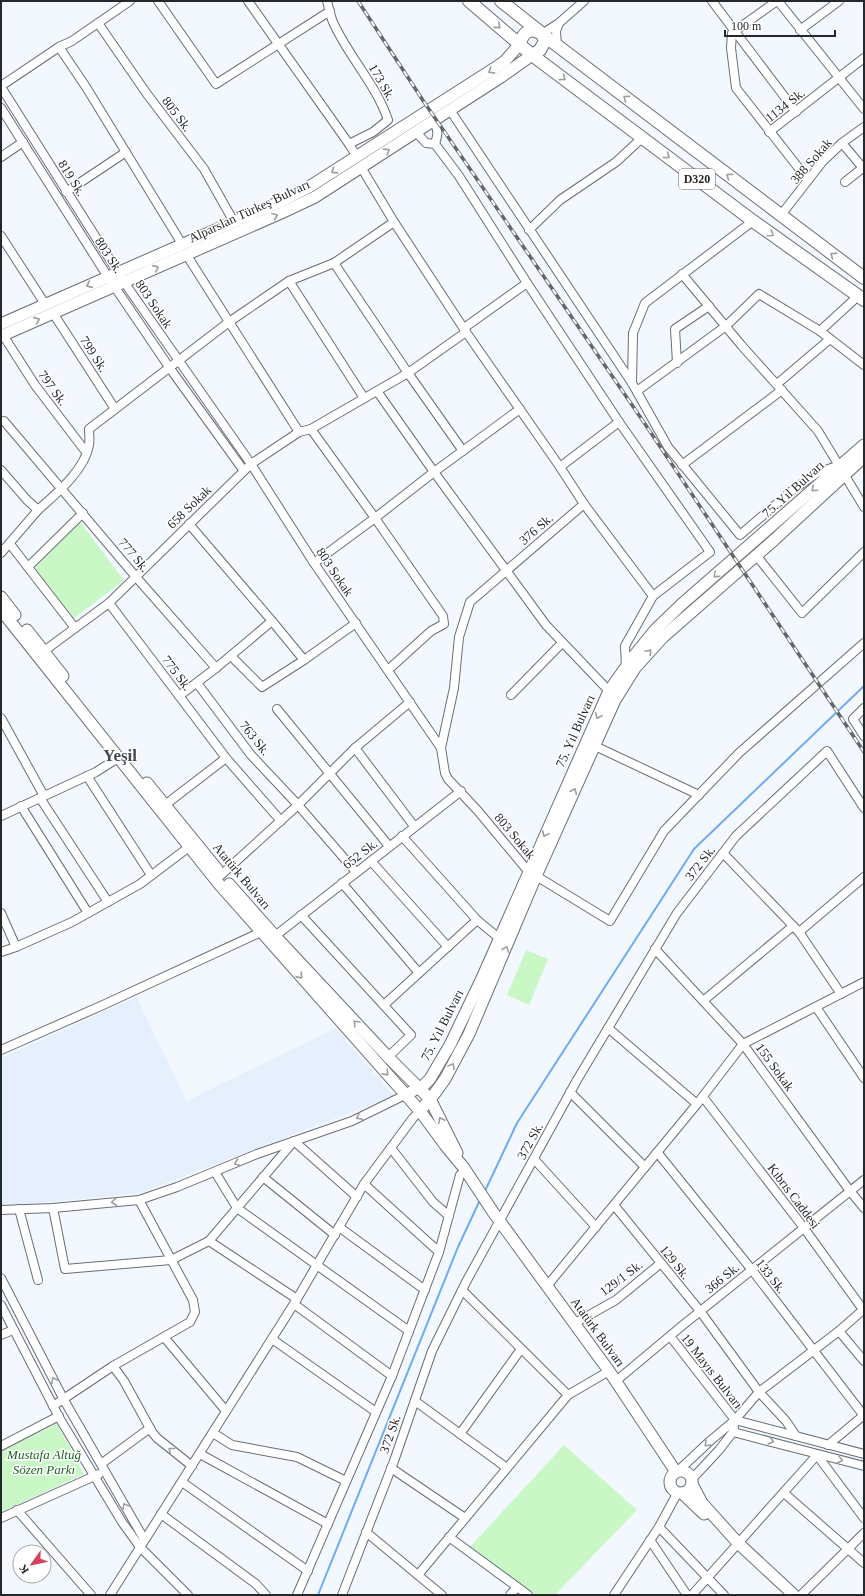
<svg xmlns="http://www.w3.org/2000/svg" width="865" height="1596" font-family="'Times New Roman',serif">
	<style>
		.built { fill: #e5effe }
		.green { fill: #c9f7c6 }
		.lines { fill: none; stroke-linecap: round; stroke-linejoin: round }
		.stream { stroke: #6fabf3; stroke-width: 2 }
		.minor-casing { stroke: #696e76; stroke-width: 10 }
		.major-casing { stroke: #696e76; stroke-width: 13 }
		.highway-casing { stroke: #696e76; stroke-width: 14 }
		.minor { stroke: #fff; stroke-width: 8 }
		.major { stroke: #fff; stroke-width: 11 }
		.highway { stroke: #fff; stroke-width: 12 }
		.rail-casing { stroke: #64666a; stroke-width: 3.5 }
		.rail { stroke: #fff; stroke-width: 2; stroke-dasharray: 6; stroke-linecap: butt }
		.oneway { stroke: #9d9e9f }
		.labels { text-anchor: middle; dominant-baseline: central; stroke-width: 3; stroke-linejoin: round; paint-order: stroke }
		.shield { fill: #fff; stroke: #66686a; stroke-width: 1 }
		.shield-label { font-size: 12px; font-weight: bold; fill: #25272a }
		.street-label { font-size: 13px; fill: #25272a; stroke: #fff }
		.park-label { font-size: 13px; font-style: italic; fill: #1f6421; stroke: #fff }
		.district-label { font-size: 17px; font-weight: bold; fill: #454a51; stroke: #fff }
	</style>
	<rect width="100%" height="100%" fill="#f3f8fe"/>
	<!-- built -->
	<polygon class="built" points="136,997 187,1101 335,1028 394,1096 140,1193 1,1207 1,1058"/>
	<!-- green -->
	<g class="green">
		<polygon points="80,522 124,580 73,619 35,568"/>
		<polygon points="526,950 548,959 529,1005 507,995"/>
		<polygon points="57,1424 84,1474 1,1512 1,1450"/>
		<polygon points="564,1445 637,1510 555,1595 533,1595 468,1549"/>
	</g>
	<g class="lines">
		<!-- stream -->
		<g class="stream">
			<polyline points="485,1191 517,1123 694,849 864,686"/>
			<polyline points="318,1595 458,1247 480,1200"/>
		</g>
		<!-- minor casing -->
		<g class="minor-casing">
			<g id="minor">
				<polyline points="158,1 216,84 330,11"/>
				<polyline points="248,1 349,144"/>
				<path d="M327,1C329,8 330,15 333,22C348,56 376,84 388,120L373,132L349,144L357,157"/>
				<polyline points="712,1 796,112"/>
				<polyline points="773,1 774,3 732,33 731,48 736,88 808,180"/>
				<polyline points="778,1 864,109"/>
				<polyline points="98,23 147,94 204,169 234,222"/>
				<polyline points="800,30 839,1"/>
				<polyline points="542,34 559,23 584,1"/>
				<polyline points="557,46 556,31 559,23"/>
				<polyline points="59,47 72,41 130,1"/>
				<polyline points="1,86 59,47 86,87 182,244"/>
				<polyline points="1,87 124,282 251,464 314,563 441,748 445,773 448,779 478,811 528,871 610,921 664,831 739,753 864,643"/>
				<polyline points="1,108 108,277 169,367 244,471"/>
				<polyline points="450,110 632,383 668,447 740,535 794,489 817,473 837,466"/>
				<path d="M433,121C439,130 438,134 435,144"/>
				<polyline points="416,132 426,143 435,144 459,176 527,283 464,328"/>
				<polyline points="769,132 864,58"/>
				<polyline points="842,143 863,168"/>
				<polyline points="1,157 23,142"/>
				<polyline points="361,167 394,222"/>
				<polyline points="845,182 864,167"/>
				<polyline points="66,192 126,152"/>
				<polyline points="781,215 823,161 842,143 864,127"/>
				<polyline points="529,230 560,200 616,162 642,138"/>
				<polyline points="1,236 45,304"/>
				<polyline points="186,254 299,432"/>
				<polyline points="334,263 394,222 466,332 408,373 463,451"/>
				<polyline points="682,274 742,346 818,431 864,507"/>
				<polyline points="289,281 364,398"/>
				<polyline points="527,283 619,422"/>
				<polyline points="53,313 115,409"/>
				<polyline points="820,331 858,296"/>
				<polyline points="466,332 560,467 584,504"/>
				<polyline points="3,335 35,385 86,452"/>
				<polyline points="677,363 675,329 709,306"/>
				<polyline points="632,383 633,333 645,303 753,221"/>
				<polyline points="777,384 830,339"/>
				<polyline points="377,391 434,472 520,409"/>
				<polyline points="637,391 726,326 759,294 820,331 864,365"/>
				<polyline points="4,421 136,577 216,668 179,696"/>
				<polyline points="311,429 375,518 314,563"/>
				<polyline points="682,465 782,390"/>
				<polyline points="560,467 619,422 710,552 653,596"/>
				<path d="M1,470L27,500L38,510C56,494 85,470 89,445C90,440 89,434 89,429L229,322L289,281L334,263L408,373L311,429L299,432L251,464L109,603L44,651"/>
				<polyline points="189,524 272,621 216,668"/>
				<polyline points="10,544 75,628"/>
				<polyline points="1,553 38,510"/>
				<polyline points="756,555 802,613 864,552"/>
				<polyline points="28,567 83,513"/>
				<polyline points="109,603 226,758"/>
				<polyline points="231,656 262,687 304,660 272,621"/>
				<polyline points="304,660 356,623"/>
				<polyline points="388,670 431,631 444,624 443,616 375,518 434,472 546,625 609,691"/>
				<polyline points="197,683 251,755 298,805 356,872"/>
				<polyline points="511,695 562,643"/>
				<polyline points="864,708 853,719 864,736"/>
				<polyline points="277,709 389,846"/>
				<polyline points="1,718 44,796"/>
				<polyline points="595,746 699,795"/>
				<polyline points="355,748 414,826"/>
				<polyline points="441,748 454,688 459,637 470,602 584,504 653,596 625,646 626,667"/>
				<polyline points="87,776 151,875"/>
				<polyline points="40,798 108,902"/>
				<polyline points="165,805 226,758 281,821"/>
				<polyline points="21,806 88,913"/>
				<polyline points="1,816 96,772 118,758"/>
				<polyline points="402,836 477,920"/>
				<polyline points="723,853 799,932 841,994"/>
				<polyline points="371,861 448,947"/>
				<polyline points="221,875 298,805 355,748 410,702"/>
				<polyline points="342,883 419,973"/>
				<polyline points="1,913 16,947"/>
				<polyline points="301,915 411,1035 388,1057"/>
				<polyline points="799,932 864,877"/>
				<polyline points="275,936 461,791"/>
				<polyline points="655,949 743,1044 850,1191 864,1208"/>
				<polyline points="1,952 16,947 72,922 140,884 189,847"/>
				<polyline points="703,1001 793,926"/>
				<polyline points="384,1005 477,920 499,938"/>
				<polyline points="816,1007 864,1078"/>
				<polyline points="608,1028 697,1104"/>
				<polyline points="1,1050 103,1005 261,932"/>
				<polyline points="570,1092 645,1167"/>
				<polyline points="703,1097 804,1228 864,1311"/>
				<polyline points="391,1148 433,1202 449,1216"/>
				<polyline points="657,1152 752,1270 864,1416"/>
				<polyline points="534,1159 596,1227"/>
				<polyline points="215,1172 237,1208 409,1331"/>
				<polyline points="263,1177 335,1235"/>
				<polyline points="364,1184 439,1252"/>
				<polyline points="614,1205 700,1311 759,1392 786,1421 796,1436"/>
				<polyline points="53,1208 65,1269 171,1260 209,1241 294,1141 357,1197"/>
				<polyline points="19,1209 38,1280"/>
				<polyline points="1,1210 53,1208 139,1200 177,1187 257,1154 352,1121 407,1094"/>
				<polyline points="339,1227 425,1290"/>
				<polyline points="209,1241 297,1299"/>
				<polyline points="1,1278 64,1400 144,1539"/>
				<polyline points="547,1286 697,1104 743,1044 864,982"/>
				<polyline points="462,1290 568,1395"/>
				<polyline points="294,1304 392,1376"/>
				<polyline points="1,1305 60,1419 122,1522 140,1547 188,1595"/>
				<polyline points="575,1323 616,1300 661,1263"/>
				<polyline points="839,1331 864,1361"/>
				<polyline points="1,1335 13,1330"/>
				<polyline points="670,1336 735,1420"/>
				<polyline points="164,1337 226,1411"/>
				<polyline points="272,1339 376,1412"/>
				<polyline points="113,1366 124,1381 152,1432 157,1438 192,1466"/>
				<polyline points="616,1381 683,1325 864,1180"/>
				<polyline points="415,1401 507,1468"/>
				<polyline points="53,1406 113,1366 190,1322 195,1312 193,1300 139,1200"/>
				<polyline points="735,1420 864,1454"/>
				<path d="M733,1432C777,1443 820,1455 864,1466"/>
				<polyline points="213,1433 232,1445 297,1457 346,1481"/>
				<polyline points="460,1434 521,1349"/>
				<polyline points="828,1445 864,1415"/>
				<polyline points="1,1446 59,1416"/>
				<polyline points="200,1454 328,1524"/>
				<polyline points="817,1455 864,1518"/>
				<polyline points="101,1464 150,1428"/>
				<polyline points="391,1468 465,1518"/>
				<polyline points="679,1470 710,1441 735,1420"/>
				<polyline points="692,1479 719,1450 733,1432 735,1420 759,1392 839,1331 864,1309"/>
				<polyline points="182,1482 308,1571"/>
				<polyline points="784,1493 864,1563"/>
				<polyline points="17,1510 91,1595"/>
				<polyline points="161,1514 256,1584 266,1595"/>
				<polyline points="1,1518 99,1474"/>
				<polyline points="659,1527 724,1595"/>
				<polyline points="366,1532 442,1595"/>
				<polyline points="449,1537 528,1595"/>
				<polyline points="650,1540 687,1595"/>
				<polyline points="418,1575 568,1395 609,1371"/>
				<polyline points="110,1595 297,1299 364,1184 413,1118 420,1111"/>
				<polyline points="297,1595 392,1376 439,1252 460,1175 465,1170"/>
				<polyline points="342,1595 394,1461 432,1351 466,1282 577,1080 677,913 736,836 827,751 864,808"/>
				<polyline points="510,1595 517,1587"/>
				<polyline points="614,1595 659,1527 678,1492"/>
				<polyline points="692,1595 817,1455"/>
				<polyline points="801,1595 864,1533"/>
			</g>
		</g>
		<!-- major casing -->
		<g class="major-casing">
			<g id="major">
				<polyline points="1,324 277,203 309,187 495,68 505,61 519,45"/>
				<polyline points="1,336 281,213 315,197 501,77 532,55"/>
				<polyline points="1,597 15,615"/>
				<polyline points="1,610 219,884 420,1111 445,1145 464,1168 493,1212 609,1371 676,1472"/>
				<polyline points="27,630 63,676"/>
				<polyline points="147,783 217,869"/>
				<polyline points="229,884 275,936 388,1057 430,1099 457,1153"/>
				<polyline points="407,1094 424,1085 430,1079 450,1045 483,976 609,691 633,657 655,630 682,604 864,445"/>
				<polyline points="420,1111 435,1093 445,1079 469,1034 536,876 615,700 635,668 663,637 774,540 864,457"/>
				<circle cx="681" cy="1482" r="11"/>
				<polyline points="692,1484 702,1503 738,1543 794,1595"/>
				<polyline points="682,1493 704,1514"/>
			</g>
		</g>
		<!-- highway casing -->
		<g class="highway-casing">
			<g id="highway">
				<polyline points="469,1 532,55 753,221 864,300"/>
				<polyline points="501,1 540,32"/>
				<path d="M519,45C524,31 529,27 542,34L864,278"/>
				<polyline points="532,55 540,50 545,41 542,34"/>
			</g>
		</g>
		<!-- minor -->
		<use href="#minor" class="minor"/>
		<!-- major -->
		<use href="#major" class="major"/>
		<!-- highway -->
		<use href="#highway" class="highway"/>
		<!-- rail casing -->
		<g class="rail-casing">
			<polyline id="rail" points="358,1 424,102 643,421 864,752"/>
		</g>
		<!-- rail -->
		<use href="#rail" class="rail"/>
	</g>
	<!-- one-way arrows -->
	<defs><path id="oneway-chevron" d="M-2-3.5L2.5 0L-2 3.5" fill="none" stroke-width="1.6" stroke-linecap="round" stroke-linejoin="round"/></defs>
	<g class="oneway">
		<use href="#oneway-chevron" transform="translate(498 26) rotate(41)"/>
		<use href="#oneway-chevron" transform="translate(491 71) rotate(147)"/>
		<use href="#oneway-chevron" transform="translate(563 78) rotate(37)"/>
		<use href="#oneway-chevron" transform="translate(626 98) rotate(-143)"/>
		<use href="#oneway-chevron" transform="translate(387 151) rotate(-33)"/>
		<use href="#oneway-chevron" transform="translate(667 156) rotate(37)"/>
		<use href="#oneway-chevron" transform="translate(334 171) rotate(147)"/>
		<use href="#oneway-chevron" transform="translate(729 176) rotate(-143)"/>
		<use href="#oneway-chevron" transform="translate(275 216) rotate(-23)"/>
		<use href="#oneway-chevron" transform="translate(771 234) rotate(35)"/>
		<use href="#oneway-chevron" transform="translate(833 255) rotate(-143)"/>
		<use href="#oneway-chevron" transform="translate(156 268) rotate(-24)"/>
		<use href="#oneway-chevron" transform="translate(89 285) rotate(156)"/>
		<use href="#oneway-chevron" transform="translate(37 320) rotate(-24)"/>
		<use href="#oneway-chevron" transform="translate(814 489) rotate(138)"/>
		<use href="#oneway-chevron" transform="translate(716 575) rotate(139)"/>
		<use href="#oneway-chevron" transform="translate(649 652) rotate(-49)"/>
		<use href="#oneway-chevron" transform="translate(598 716) rotate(115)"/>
		<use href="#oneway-chevron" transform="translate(574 791) rotate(-66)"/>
		<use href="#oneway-chevron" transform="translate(545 834) rotate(114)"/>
		<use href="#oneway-chevron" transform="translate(506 949) rotate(-68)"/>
		<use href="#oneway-chevron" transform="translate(300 976) rotate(48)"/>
		<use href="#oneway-chevron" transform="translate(356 1023) rotate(-133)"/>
		<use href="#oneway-chevron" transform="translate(452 1066) rotate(-62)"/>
		<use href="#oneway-chevron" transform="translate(386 1073) rotate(48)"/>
		<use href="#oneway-chevron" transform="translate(359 1117) rotate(154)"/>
		<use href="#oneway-chevron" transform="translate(441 1120) rotate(-116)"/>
		<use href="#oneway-chevron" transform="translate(237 1163) rotate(157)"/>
		<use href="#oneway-chevron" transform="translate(114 1202) rotate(174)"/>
		<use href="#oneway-chevron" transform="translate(54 1380) rotate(-117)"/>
		<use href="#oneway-chevron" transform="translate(771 1441) rotate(14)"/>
		<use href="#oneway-chevron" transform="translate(707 1444) rotate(136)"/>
		<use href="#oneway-chevron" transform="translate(171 1450) rotate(-141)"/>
		<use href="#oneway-chevron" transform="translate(840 1460) rotate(14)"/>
		<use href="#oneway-chevron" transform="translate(125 1506) rotate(-120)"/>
	</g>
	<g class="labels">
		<!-- shield labels -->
		<rect class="shield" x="679" y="169" width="36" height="20" rx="3"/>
		<g class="shield-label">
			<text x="697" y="179">D320</text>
		</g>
		<!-- street labels -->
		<g class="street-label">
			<text transform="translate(382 82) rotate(60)">173 Sk.</text>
			<text transform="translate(785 105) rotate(-38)">1134 Sk.</text>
			<text transform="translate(177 114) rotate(53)">805 Sk.</text>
			<text transform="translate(811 161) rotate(-49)">388 Sokak</text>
			<text transform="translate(72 178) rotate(58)">819 Sk.</text>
			<text transform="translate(249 211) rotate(-25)">Alparslan Türkeş Bulvarı</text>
			<text transform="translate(109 255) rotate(57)">803 Sk.</text>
			<text transform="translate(154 304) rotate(56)">803 Sokak</text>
			<text transform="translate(94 354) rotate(57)">799 Sk.</text>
			<text transform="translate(53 388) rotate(54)">797 Sk.</text>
			<text transform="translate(793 489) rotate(-42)">75. Yıl Bulvarı</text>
			<text transform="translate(189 507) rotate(-44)">658 Sokak</text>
			<text transform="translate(536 529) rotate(-41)">376 Sk.</text>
			<text transform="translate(134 555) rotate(50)">777 Sk.</text>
			<text transform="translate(335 572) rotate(56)">803 Sokak</text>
			<text transform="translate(177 673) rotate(53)">775 Sk.</text>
			<text transform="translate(575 731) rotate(-66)">75. Yıl Bulvarı</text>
			<text transform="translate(255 738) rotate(51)">763 Sk.</text>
			<text transform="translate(515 836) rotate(50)">803 Sokak</text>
			<text transform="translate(360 854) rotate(-38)">652 Sk.</text>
			<text transform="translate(700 863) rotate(-52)">372 Sk.</text>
			<text transform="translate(242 876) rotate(50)">Atatürk Bulvarı</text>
			<text transform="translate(442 1025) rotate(-63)">75. Yıl Bulvarı</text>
			<text transform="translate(775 1067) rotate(54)">155 Sokak</text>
			<text transform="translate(530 1141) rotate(-61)">372 Sk.</text>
			<text transform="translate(794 1196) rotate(53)">Kıbrıs Caddesi</text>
			<text transform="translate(675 1262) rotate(51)">129 Sk.</text>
			<text transform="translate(771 1276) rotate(52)">133 Sk.</text>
			<text transform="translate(621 1278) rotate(-37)">129/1 Sk.</text>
			<text transform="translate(722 1278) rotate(-39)">366 Sk.</text>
			<text transform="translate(598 1332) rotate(54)">Atatürk Bulvarı</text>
			<text transform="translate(712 1371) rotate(52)">19 Mayıs Bulvarı</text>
			<text transform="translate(390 1434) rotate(-71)">372 Sk.</text>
		</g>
		<!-- park labels -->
		<g class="park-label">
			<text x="44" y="1454">Mustafa Altuğ<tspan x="44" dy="15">Sözen Parkı</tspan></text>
		</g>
		<!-- district labels -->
		<g class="district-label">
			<text x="120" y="755">Yeşil</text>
		</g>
	</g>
	<!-- border -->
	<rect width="865" height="1596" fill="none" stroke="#25272a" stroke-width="4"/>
	<!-- north arrow -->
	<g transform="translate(32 1564) rotate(237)"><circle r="19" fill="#ffffff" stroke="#a8a9aa"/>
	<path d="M0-3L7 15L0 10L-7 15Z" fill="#d3435d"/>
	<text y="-6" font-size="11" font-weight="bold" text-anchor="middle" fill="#25272a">K</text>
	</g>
	<!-- scale -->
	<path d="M725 30v6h110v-6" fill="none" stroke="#25272a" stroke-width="2"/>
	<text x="731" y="30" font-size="12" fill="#25272a" stroke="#ffffff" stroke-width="3" paint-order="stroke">100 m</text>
</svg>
